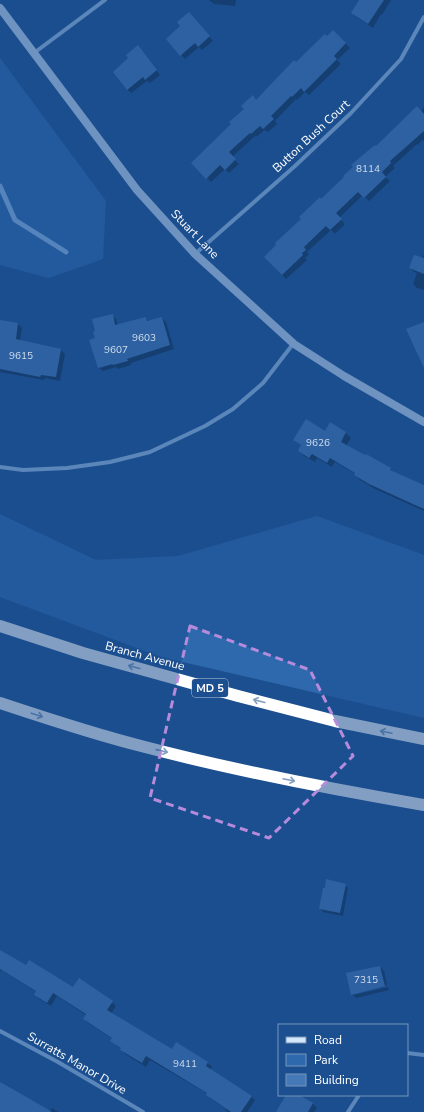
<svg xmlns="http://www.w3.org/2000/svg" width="424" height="1112" font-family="'Nunito Sans',sans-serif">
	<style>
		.green { fill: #2e69ad }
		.shadow { fill: #0007; fill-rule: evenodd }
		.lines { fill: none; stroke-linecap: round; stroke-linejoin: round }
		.stream { stroke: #9cc4f0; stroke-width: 5 }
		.building { fill: #4478b7 }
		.street { stroke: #a9c9ee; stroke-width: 4 }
		.secondary { stroke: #d6e6fa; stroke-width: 8 }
		.highway { stroke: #fff; stroke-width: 12 }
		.oneway { stroke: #829ec1 }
		.marked { fill: none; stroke: #b68bdc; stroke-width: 3; stroke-dasharray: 8 5; stroke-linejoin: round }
		.labels { text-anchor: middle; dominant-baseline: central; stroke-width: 3; stroke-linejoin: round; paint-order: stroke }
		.number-label { font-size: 10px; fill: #d0dded }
		.shield { fill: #1b4f8f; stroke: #bbcadd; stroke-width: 1 }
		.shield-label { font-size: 11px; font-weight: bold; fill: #fff }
		.street-label { font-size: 12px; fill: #fff; stroke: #1b4f8f }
	</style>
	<rect width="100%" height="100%" fill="#1b4f8f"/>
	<!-- green -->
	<g class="green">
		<polygon points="0,58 106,201 103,259 49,278 0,265"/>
		<polygon points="0,514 96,560 178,556 317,516 424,555 424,718 161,657 0,597"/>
	</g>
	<!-- shadow -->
	<g class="shadow">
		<polygon points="209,0 236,0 235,6 214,4"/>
		<polygon points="359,0 391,0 382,15 381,14 373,28 356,17 352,13"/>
		<polygon points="193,18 213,41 202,50 199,47 185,59 167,39"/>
		<polygon points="333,31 350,48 337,60 341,64 309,95 305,92 297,100 296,99 275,121 277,124 268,132 265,130 256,137 255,136 232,157 239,164 229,173 225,169 211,182 192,163 296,63"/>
		<polygon points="142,51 160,75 150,83 147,81 131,93 127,89"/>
		<polygon points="424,107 424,141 422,140 418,145 417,144 393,166 395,168 385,177 390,181 369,201 363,195 339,218 345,224 335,234 331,230 307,252 309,254 305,258 307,260 286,279 265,257 376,147 421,112"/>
		<polygon points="424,254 424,290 417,288 413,284 417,273 414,272 410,268 422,259"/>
		<path d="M112,315L116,319L118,326L146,318L149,322L162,318L166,322L174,349L131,363V365L118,369L116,367L103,371L99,368L96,339ZM117,361V363L100,368V366Z"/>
		<polygon points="0,321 18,324 22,328 20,341 61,350 65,354 60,381 45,378 44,380 0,372"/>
		<polygon points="331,424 346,433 351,438 346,446 390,469 394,473 424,485 424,511 375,489 360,480 355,475 356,474 335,462 332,467 317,458 315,462 304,456 299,451 302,446 294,440 325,432"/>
		<polygon points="345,885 348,888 343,916 323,912 320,909 325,889"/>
		<polygon points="0,951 26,967 73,988 112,1002 116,1006 111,1014 172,1051 176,1043 208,1063 212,1067 210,1070 251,1096 255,1100 247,1112 228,1112 225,1110 226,1109 211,1099 207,1095 208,1094 150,1060 146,1067 125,1054 121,1050 122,1049 116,1045 112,1041 113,1039 88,1023 84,1019 86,1015 57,996 51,1006 39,999 35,995 37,992 1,970 0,972"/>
		<polygon points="380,967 384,971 387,985 353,993 353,995 388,987 389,990 356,998 352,994"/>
		<polygon points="0,1083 50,1112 52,1108 58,1112 0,1112"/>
		<polygon points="287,1095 297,1095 313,1104 317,1108 314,1112 277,1112"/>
	</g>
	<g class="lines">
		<!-- stream -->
		<polyline class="stream" points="0,186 15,220 66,252"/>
	</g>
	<!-- building -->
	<g class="building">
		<polygon points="359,0 384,0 368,24 351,13"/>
		<polygon points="189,12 210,36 198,47 195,43 180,56 166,39 180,26 177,22"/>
		<polygon points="333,30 346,43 334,56 337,59 304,92 301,88 292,97 291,96 271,116 274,119 263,129 260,126 251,134 250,133 229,152 236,159 225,170 220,165 206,179 191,163 231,124 229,122 244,109 241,106 253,95 256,100 294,60 296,62 325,34 327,36"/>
		<polygon points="138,45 157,70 145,80 143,77 127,90 113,72 128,58 126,55"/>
		<polygon points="417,106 424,114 424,131 390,161 391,163 382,172 386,177 364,198 358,192 336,213 342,219 330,230 326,226 304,247 306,250 302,253 303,255 282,275 264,257 276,245 275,243 301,219 299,217 320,197 321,199 344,177 343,176 353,167 351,165 375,145 376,146"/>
		<polygon points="414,255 424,258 424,274 409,268"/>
		<polygon points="113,314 115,325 146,317 147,321 162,317 170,345 127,359 128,361 113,365 112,364 98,368 89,340 95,338 93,332 95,331 92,319"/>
		<polygon points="0,320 18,323 16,339 61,349 56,377 41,375 40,377 0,369"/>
		<polygon points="424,322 424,368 406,329"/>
		<polygon points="306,419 325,431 330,422 346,432 341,442 365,455 366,454 391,468 390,470 424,485 424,509 369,484 354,475 355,473 330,458 327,463 312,454 309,458 298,451 301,445 293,440"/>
		<polygon points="326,879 346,884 340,913 319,909 323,888 325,888"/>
		<polygon points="0,950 26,965 29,960 73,987 79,978 113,1001 107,1010 172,1049 176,1042 208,1062 206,1066 252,1096 241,1112 231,1112 206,1095 207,1093 146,1056 142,1063 120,1050 121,1048 110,1041 112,1038 83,1019 86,1014 53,993 47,1003 34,995 36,991 0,969"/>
		<polygon points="380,966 385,986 351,995 346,973"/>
		<polygon points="0,1082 30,1099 52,1112 0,1112"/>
		<polygon points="286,1095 299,1095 313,1103 308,1112 276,1112"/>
	</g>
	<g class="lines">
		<!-- street -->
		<g class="street">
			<polyline points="34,53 105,0"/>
			<polyline points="195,254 295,166 351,113 401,59 424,17"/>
			<polyline points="0,467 23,470 67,468 110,462 150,452 205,426 233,409 263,383 293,344"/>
			<polyline points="0,1031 58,1062 143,1112"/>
			<polyline points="407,1053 424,1055"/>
			<polyline points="348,1112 359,1095"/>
		</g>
		<!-- secondary -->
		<polyline class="secondary" points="0,8 137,190 195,254 294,344 344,376 424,422"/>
		<!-- highway -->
		<g class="highway">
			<polyline points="0,626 83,653 238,696 335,721 424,739"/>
			<path d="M0,703C48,719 96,735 145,747C237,771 330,789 424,805"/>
		</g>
	</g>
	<!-- one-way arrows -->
	<defs><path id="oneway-shaft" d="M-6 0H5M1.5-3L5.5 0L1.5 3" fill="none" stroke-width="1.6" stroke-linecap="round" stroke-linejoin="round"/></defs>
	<g class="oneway">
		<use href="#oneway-shaft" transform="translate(134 667) rotate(-165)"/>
		<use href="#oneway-shaft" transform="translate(259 701) rotate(-165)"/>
		<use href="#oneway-shaft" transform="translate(37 715) rotate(18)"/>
		<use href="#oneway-shaft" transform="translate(386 732) rotate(-168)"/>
		<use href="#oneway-shaft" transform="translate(162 751) rotate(13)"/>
		<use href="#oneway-shaft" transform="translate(289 780) rotate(12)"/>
	</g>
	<!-- marked area -->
	<path d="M0 0H424V1112H0ZM190,626L310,670L353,756L269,838L150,798Z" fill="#1b4f8f" fill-opacity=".55" fill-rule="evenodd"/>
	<path class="marked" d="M190,626L310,670L353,756L269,838L150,798Z"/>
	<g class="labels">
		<!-- number labels -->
		<g class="number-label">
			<text x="368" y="169">8114</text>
			<text x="144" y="338">9603</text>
			<text x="116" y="350">9607</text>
			<text x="21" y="356">9615</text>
			<text x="318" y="443">9626</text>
			<text x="366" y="980">7315</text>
			<text x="185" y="1064">9411</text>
		</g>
		<!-- shield labels -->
		<rect class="shield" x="192" y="679" width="36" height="18" rx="3"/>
		<g class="shield-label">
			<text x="210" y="688">MD 5</text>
		</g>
		<!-- street labels -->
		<g class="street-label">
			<text transform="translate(311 136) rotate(-43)">Button Bush Court</text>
			<text transform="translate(195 234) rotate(46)">Stuart Lane</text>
			<text transform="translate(145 656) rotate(15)">Branch Avenue</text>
			<text transform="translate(77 1063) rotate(30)">Surratts Manor Drive</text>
		</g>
	</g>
	<!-- legend -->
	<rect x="278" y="1024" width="130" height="72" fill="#1b4f8f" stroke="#7695bc"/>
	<rect x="286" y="1037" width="20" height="6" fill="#d6e6fa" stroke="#7695bc"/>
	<text x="314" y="1044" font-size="12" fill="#ffffff">Road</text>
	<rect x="286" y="1054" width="20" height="12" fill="#2e69ad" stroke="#7695bc"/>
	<text x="314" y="1064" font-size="12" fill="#ffffff">Park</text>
	<rect x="286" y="1074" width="20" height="12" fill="#4478b7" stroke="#7695bc"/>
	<text x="314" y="1084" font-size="12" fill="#ffffff">Building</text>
</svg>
